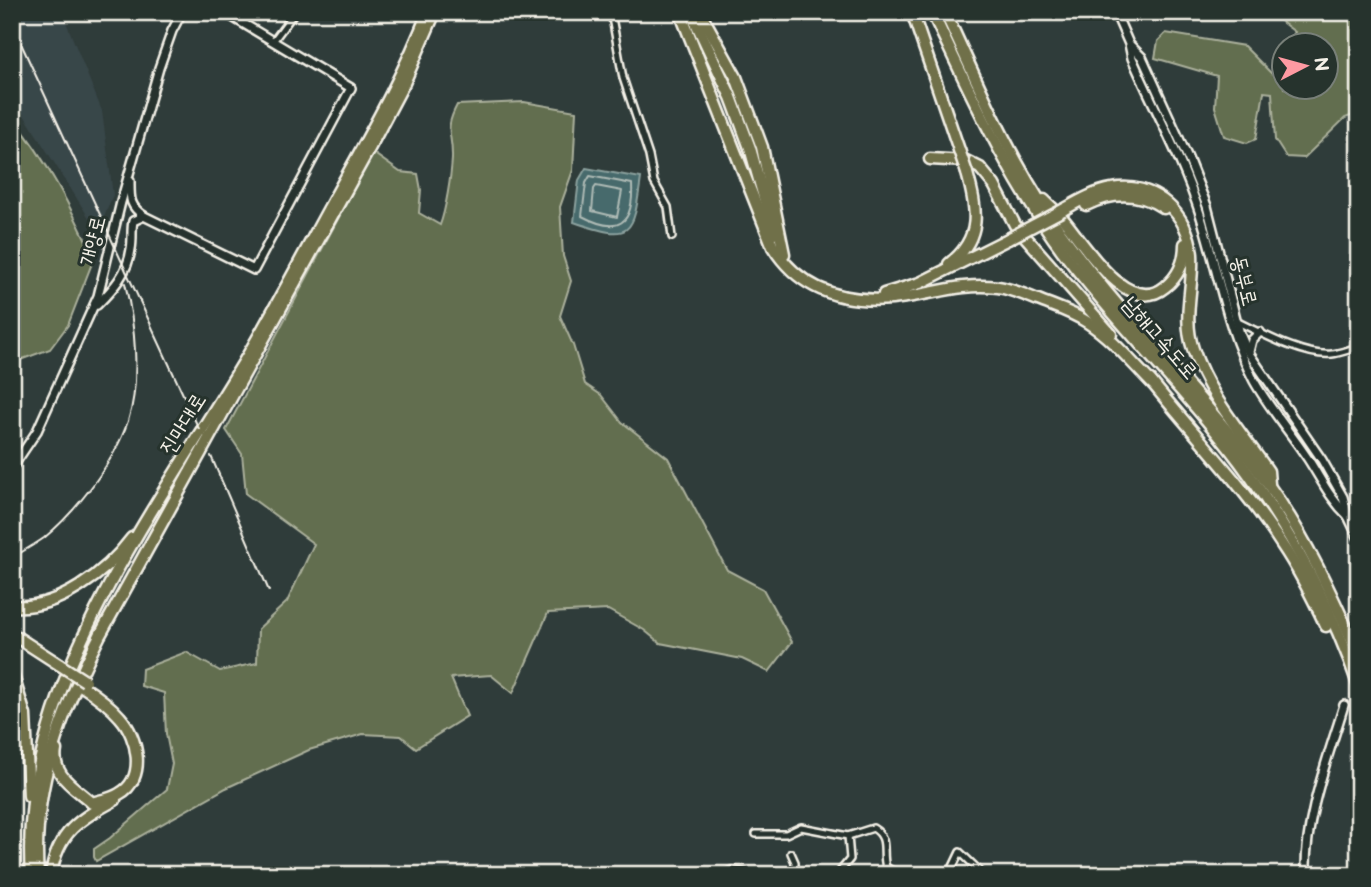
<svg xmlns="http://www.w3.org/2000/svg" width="1371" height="887" font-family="'Balsamiq Sans','Poor Story',sans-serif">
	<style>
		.built { fill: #394649 }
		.green { fill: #626e4f; stroke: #abb09c; stroke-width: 2 }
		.water { fill: #476b6c; stroke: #8ca19e; stroke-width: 2 }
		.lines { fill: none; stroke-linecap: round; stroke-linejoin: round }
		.shore { stroke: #afbbb6; stroke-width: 2 }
		.secondary-tunnel { stroke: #4d5754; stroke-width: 7; stroke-dasharray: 7 3.5; stroke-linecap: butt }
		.street-casing { stroke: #f4f1e8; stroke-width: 10 }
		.secondary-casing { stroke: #f4f1e8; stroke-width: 12 }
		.highway-casing { stroke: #f4f1e8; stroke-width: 15 }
		.street { stroke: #26332d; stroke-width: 5 }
		.secondary { stroke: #26332d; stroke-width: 7 }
		.highway { stroke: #70704a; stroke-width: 10 }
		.rail { stroke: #f4f1e8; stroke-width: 2 }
		.highway-bridge-casing { stroke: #f4f1e8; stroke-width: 15; stroke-linecap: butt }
		.highway-bridge { stroke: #70704a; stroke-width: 10 }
		.labels { text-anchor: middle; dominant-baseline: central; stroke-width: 6; stroke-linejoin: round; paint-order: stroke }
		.street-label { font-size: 21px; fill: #f4f1e8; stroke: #26332d }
	</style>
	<rect width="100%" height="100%" fill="#2f3c3a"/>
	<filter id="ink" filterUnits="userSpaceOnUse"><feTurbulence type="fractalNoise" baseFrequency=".0143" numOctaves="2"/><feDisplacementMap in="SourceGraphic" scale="14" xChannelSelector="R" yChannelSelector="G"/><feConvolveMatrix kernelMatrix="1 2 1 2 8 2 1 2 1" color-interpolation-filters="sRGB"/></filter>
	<g filter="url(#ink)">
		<!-- built -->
		<polygon class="built" points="12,12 62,12 102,111 113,195 98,232 12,96"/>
		<!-- green -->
		<g class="green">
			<polygon points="1268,12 1359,12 1359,113 1345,118 1304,158 1286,157 1275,140 1272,93 1264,92 1256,139 1247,143 1224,136 1215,107 1217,76 1155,58 1158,41 1166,33 1244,46 1271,73 1283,52 1284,88 1326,88 1326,46 1287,45 1295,32"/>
			<path d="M524,102L576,111L573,170L560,207L563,256L571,281L560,316L573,345L585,384L601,395L622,422L668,458L727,570L763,589L792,642L769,672L742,659L660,643L644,630L608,610L548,613L513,693L491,675L451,678L467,716L416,748L401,736L363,734L309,750L226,788L96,861L94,857V849L110,838L167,789L172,764L166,734L164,693L141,686L142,669L186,652L220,671L257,663L258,629L287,602L314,544L246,494L242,454L226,430L373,153L400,172L418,174L421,190L419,213L440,225C446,209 451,176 452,159C453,132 443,132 457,105Z"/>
			<path d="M12,117C47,160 72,209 94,258L68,325L50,349L12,363Z"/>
		</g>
		<!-- water -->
		<path class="water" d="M586,168L641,178C633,236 632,242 574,222L579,180Z"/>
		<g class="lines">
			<!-- shore -->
			<g class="shore">
				<path d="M590,176L632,184C634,225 618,235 582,216L586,183Z"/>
				<polygon points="596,186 622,191 617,217 592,211 594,189"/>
			</g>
			<!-- secondary-tunnel -->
			<polyline class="secondary-tunnel" points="1344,705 1359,689"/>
			<!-- street casing -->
			<g class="street-casing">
				<g id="street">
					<polyline points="611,12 623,78 649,156 654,182 668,207 672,237"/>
					<polyline points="274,40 295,12"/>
					<path d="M1236,321C1261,333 1304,357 1332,354C1341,353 1350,349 1359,347"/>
					<path d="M756,834H786L801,827L848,836L873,828C890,838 881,852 886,867L899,875"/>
					<polyline points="791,853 795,862 795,870 800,875"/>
					<polyline points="719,875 732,870 762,875"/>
					<polyline points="778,875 795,870"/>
					<polyline points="837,875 850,859 848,836"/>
					<polyline points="949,875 960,852 984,875"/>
				</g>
			</g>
			<!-- secondary casing -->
			<g class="secondary-casing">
				<g id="secondary">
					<path d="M1115,12L1129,44L1132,58C1155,110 1183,161 1200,214C1218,270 1226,328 1254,381C1269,408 1291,433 1308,459C1321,479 1330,499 1348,516"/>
					<polyline points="1130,45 1142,57 1188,158 1207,206 1240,334 1248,352 1322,460 1343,497 1348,516 1359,539"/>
					<polyline points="144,216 254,270 351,88 224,12"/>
					<path d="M97,305C113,289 128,273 131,249C133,239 131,230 133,221L144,216C129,206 130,198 130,181"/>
					<polyline points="1249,352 1252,340 1260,332"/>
					<polyline points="12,468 37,431 98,296 121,202 159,68 172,31 182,12"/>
					<path d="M1306,875C1304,819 1328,758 1344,705"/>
				</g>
			</g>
			<!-- highway casing -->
			<g class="highway-casing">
				<g id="highway">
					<path d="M680,12L773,247C800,290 843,303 892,299C928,296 960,282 998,287C1012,289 1025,295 1038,300C1055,307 1072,312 1087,322C1112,338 1132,363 1153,384"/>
					<polyline points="691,12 731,97 750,148 774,233"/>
					<polyline points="700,12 736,77 762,147 784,254"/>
					<polyline points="912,12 959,150"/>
					<path d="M932,12C972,96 1010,182 1067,257C1124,332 1195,399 1250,476C1294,538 1335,615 1359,687"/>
					<path d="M945,12C978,83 1008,156 1052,220C1116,314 1201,390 1267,483C1305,535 1333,597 1359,656"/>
					<polyline points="930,159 966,161 980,168 994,185 1015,225 1111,334"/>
					<path d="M1044,200C1050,206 1057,212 1063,219C1083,242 1127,318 1165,287C1179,276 1185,262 1185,244"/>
					<path d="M1086,205C1112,192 1139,191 1164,208"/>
					<path d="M1063,210C1079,201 1094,192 1112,189C1154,181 1188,213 1192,254C1194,286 1182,317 1193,349C1208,395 1241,432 1268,471L1269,484"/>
					<path d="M949,264C983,238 977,209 967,173"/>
					<polyline points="884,294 920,283 1008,239"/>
					<path d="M1150,380C1194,435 1244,486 1282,545C1299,570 1313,598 1326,626"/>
					<path d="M12,606C58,610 106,573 132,538"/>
					<polyline points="12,634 60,665"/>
					<polyline points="12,673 25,715 29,796"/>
					<path d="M56,750C51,776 76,788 92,803C101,800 111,799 119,794C147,779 138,737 120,717C109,704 96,695 82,686"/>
					<path d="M31,875C17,687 157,509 248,355C278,303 306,250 335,197C368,137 403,77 428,12"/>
					<path d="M38,875C31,788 62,711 100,635L370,147L404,83L435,12"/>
					<path d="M51,875C57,832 80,819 115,800"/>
				</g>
			</g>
			<!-- street -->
			<use href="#street" class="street"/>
			<!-- secondary -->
			<use href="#secondary" class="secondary"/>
			<!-- highway -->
			<use href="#highway" class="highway"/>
			<!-- rail -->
			<g class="rail">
				<polyline points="12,24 199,429"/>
				<polyline points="211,456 269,591"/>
				<path d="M12,558C23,551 34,545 44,538C77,511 114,462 128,421C141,381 135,324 125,283"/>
			</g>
			<!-- highway-bridge casing -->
			<g class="highway-bridge-casing">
				<g id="highway-bridge">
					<polyline points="959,150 967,173"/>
					<polyline points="1008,239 1063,210"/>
					<polyline points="60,665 85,681"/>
				</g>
			</g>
			<!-- highway-bridge -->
			<use href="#highway-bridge" class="highway-bridge"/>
		</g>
	</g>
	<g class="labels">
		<!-- street labels -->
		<g class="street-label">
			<text transform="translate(93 241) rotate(-76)">개양로</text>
			<text transform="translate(1244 281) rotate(76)">동부로</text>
			<text transform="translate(1160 338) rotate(49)">남해고속도로</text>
			<text transform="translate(183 424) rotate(-58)">진마대로</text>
		</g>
	</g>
	<!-- margin -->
	<rect width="1371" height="887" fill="none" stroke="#26332d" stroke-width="42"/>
	<rect x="21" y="21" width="1329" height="845" fill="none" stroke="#f4f1e8" stroke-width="2.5" filter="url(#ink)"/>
	<!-- north arrow -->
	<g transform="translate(1305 66) rotate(84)"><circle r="33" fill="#26332d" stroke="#787f78" stroke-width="2"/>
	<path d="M0-5L12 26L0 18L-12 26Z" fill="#ff9aa2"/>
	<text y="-10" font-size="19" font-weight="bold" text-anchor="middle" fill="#f4f1e8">N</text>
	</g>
</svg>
